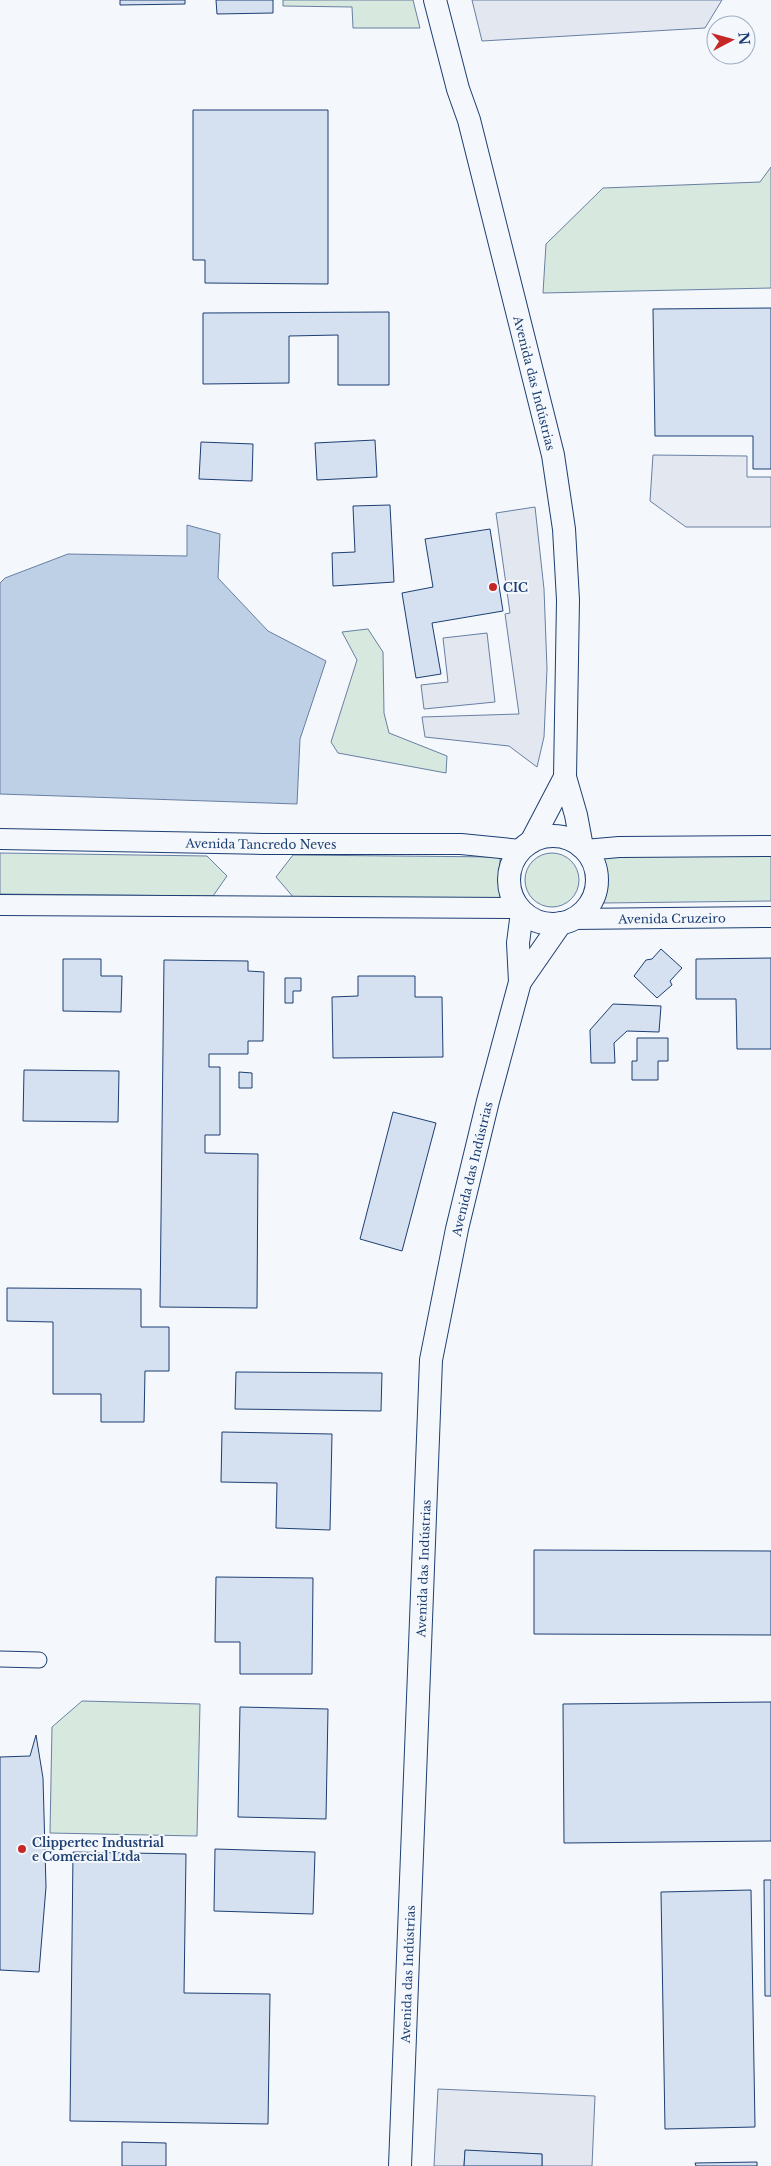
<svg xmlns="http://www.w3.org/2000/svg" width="771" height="2166" font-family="'Libre Baskerville',serif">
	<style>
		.green { fill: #d7e8df; stroke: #687fa3 }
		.parking { fill: #e3e8f0; stroke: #687fa3 }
		.water { fill: #bed0e5; stroke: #687fa3 }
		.building { fill: #d5e0f0; stroke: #1d3f73 }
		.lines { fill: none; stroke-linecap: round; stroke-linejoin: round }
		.street-casing { stroke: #1d3f73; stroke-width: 17 }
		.secondary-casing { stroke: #1d3f73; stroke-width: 22 }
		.primary-casing { stroke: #1d3f73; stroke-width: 24 }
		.street { stroke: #f4f7fb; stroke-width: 15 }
		.secondary { stroke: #f4f7fb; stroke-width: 20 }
		.primary { stroke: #f4f7fb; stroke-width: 22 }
		.poi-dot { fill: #c62828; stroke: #f4f7fb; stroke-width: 2 }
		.labels { text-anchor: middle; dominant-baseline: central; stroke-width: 4; stroke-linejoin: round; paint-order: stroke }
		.street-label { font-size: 12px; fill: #1d3f73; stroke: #f4f7fb }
		.poi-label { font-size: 12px; font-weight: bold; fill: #1d3f73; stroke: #f4f7fb; text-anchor: start }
	</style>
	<rect width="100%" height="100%" fill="#f4f7fb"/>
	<!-- green -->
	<g class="green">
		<polygon points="283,0 413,0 420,28 353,28 352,7 283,6"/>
		<polygon points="771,167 771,288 543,293 546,244 603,188 760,182"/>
		<polygon points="368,629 383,652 384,713 389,733 447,756 446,773 338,753 331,742 357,660 342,632"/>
		<polygon points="0,853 207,856 227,876 213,896 0,894"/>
		<circle cx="552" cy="880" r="27"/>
		<polygon points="603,854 771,855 771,901 603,903"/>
		<polygon points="293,855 500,857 500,901 295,899 276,877"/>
		<polygon points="82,1701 200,1704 197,1836 50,1833 52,1727"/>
	</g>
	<!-- parking -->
	<g class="parking">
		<polygon points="472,0 722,0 705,28 482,41"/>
		<polygon points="653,455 747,456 747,477 771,477 771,527 686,527 650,501"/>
		<polygon points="535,507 544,589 547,669 544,737 537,767 509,746 425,737 422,717 519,714 505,614 510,613 496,513"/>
		<polygon points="487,633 495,702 424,709 421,685 448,682 443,638"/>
		<polygon points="438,2089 595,2096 592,2166 542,2166 542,2154 465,2151 464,2166 434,2166"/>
	</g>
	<!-- water -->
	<polygon class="water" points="187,525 220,534 218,578 268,631 326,661 300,739 297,804 0,794 0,583 5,578 68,554 187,556"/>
	<!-- building -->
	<g class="building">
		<polygon points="120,0 185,0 185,4 120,5"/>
		<polygon points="216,0 273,0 273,13 217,14"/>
		<polygon points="193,110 328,110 328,284 205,283 205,260 193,260"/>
		<polygon points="771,308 771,469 753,469 753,436 655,436 653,309"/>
		<polygon points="389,312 389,385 338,385 338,335 289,336 289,383 203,384 203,313"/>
		<polygon points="375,440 377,477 317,480 315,443"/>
		<polygon points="201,442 253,444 252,481 199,479"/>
		<polygon points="390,505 394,582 333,586 332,553 355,552 353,506"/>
		<polygon points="490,529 503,611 432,623 441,674 416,678 402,593 433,587 425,539"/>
		<polygon points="661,949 682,968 670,981 672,985 657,998 634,976 646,960 652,959"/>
		<polygon points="771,958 771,1049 737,1049 736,999 696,999 696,959"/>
		<polygon points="63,959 101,959 101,976 122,976 121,1012 63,1011"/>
		<polygon points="164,960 248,961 248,971 264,972 263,1041 248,1041 248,1054 209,1054 209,1067 220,1067 220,1135 205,1135 205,1153 258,1154 257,1308 160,1307"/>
		<polygon points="358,976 415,976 415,997 442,997 443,1057 333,1058 332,997 358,996"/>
		<polygon points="285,978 301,978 301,991 293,991 293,1003 285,1003"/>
		<polygon points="613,1004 661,1006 659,1032 627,1031 614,1043 615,1063 591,1063 590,1030"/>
		<polygon points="637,1038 668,1038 668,1061 658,1061 658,1080 632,1080 632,1061 637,1061"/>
		<polygon points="24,1070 119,1071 118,1122 23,1121"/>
		<polygon points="239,1072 252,1073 252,1088 239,1088"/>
		<polygon points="393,1112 436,1123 402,1251 360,1239"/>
		<polygon points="7,1288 141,1289 141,1327 169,1327 169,1371 145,1371 144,1422 101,1422 101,1394 53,1394 53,1322 7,1321"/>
		<polygon points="236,1372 382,1373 381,1411 235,1409"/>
		<polygon points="222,1432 332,1434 330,1530 276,1528 277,1483 221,1482"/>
		<polygon points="534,1550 771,1551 771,1635 534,1634"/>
		<polygon points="216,1577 313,1578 312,1674 240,1674 240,1642 215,1642"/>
		<polygon points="771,1702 771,1841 564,1843 563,1704"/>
		<polygon points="240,1707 328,1709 326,1819 238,1817"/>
		<polygon points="36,1735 43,1778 46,1887 39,1972 0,1970 0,1757 30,1756"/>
		<polygon points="215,1849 315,1852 313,1914 214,1911"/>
		<polygon points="73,1852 186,1854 184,1993 270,1994 268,2124 70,2121"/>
		<polygon points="764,1880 771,1880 771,1996 765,1996"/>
		<polygon points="751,1890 755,2127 665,2129 661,1892"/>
		<polygon points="122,2142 166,2143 166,2166 122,2166"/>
		<polygon points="465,2150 542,2154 542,2166 464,2166"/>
		<polygon points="757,2162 757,2166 696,2166 695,2163"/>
	</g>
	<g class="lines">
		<!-- street casing -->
		<g class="street-casing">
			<polyline id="street" points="0,1659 39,1660"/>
		</g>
		<!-- secondary casing -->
		<g class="secondary-casing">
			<g id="secondary">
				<path id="s1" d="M0,839L263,844H461L521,850"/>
				<polyline points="585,850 619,847 771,846"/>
				<polyline points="0,905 518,908"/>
				<path id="s2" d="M572,919L771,917"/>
			</g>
		</g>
		<!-- primary casing -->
		<g class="primary-casing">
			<g id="primary">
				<path id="s3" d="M435,0L458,89L469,120L553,455L564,529L568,600L565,777L576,815L582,847"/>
				<circle cx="553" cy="880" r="44"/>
				<polyline points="531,842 565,777"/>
				<polyline points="520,982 561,923"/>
				<path id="s4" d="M400,2166L431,1360L457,1229L488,1101L520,982L518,943L522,912"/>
			</g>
		</g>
		<!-- street -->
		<use href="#street" class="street"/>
		<!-- secondary -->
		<use href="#secondary" class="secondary"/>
		<!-- primary -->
		<use href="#primary" class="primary"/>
	</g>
	<!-- markers -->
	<g class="poi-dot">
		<circle cx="493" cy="587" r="5"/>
		<circle cx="22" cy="1849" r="5"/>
	</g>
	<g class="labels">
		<!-- street labels -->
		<g class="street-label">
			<text stroke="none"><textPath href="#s3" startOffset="396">Avenida das Indústrias</textPath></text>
			<text stroke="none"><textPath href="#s1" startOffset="261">Avenida Tancredo Neves</textPath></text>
			<text stroke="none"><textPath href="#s2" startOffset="100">Avenida Cruzeiro</textPath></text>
			<text stroke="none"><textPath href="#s4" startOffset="1002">Avenida das Indústrias</textPath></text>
			<text stroke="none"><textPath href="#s4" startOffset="598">Avenida das Indústrias</textPath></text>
			<text stroke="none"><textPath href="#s4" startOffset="192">Avenida das Indústrias</textPath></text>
		</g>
		<!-- poi labels -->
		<g class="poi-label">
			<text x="503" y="587">CIC</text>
			<text x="32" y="1842">Clippertec Industrial<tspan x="32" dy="14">e Comercial Ltda</tspan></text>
		</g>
	</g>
	<!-- north arrow -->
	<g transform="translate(731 40) rotate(84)"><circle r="24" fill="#f4f7fb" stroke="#9eadc5"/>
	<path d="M0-4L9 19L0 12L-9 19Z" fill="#c62828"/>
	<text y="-8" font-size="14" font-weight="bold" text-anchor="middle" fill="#1d3f73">N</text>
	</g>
</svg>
